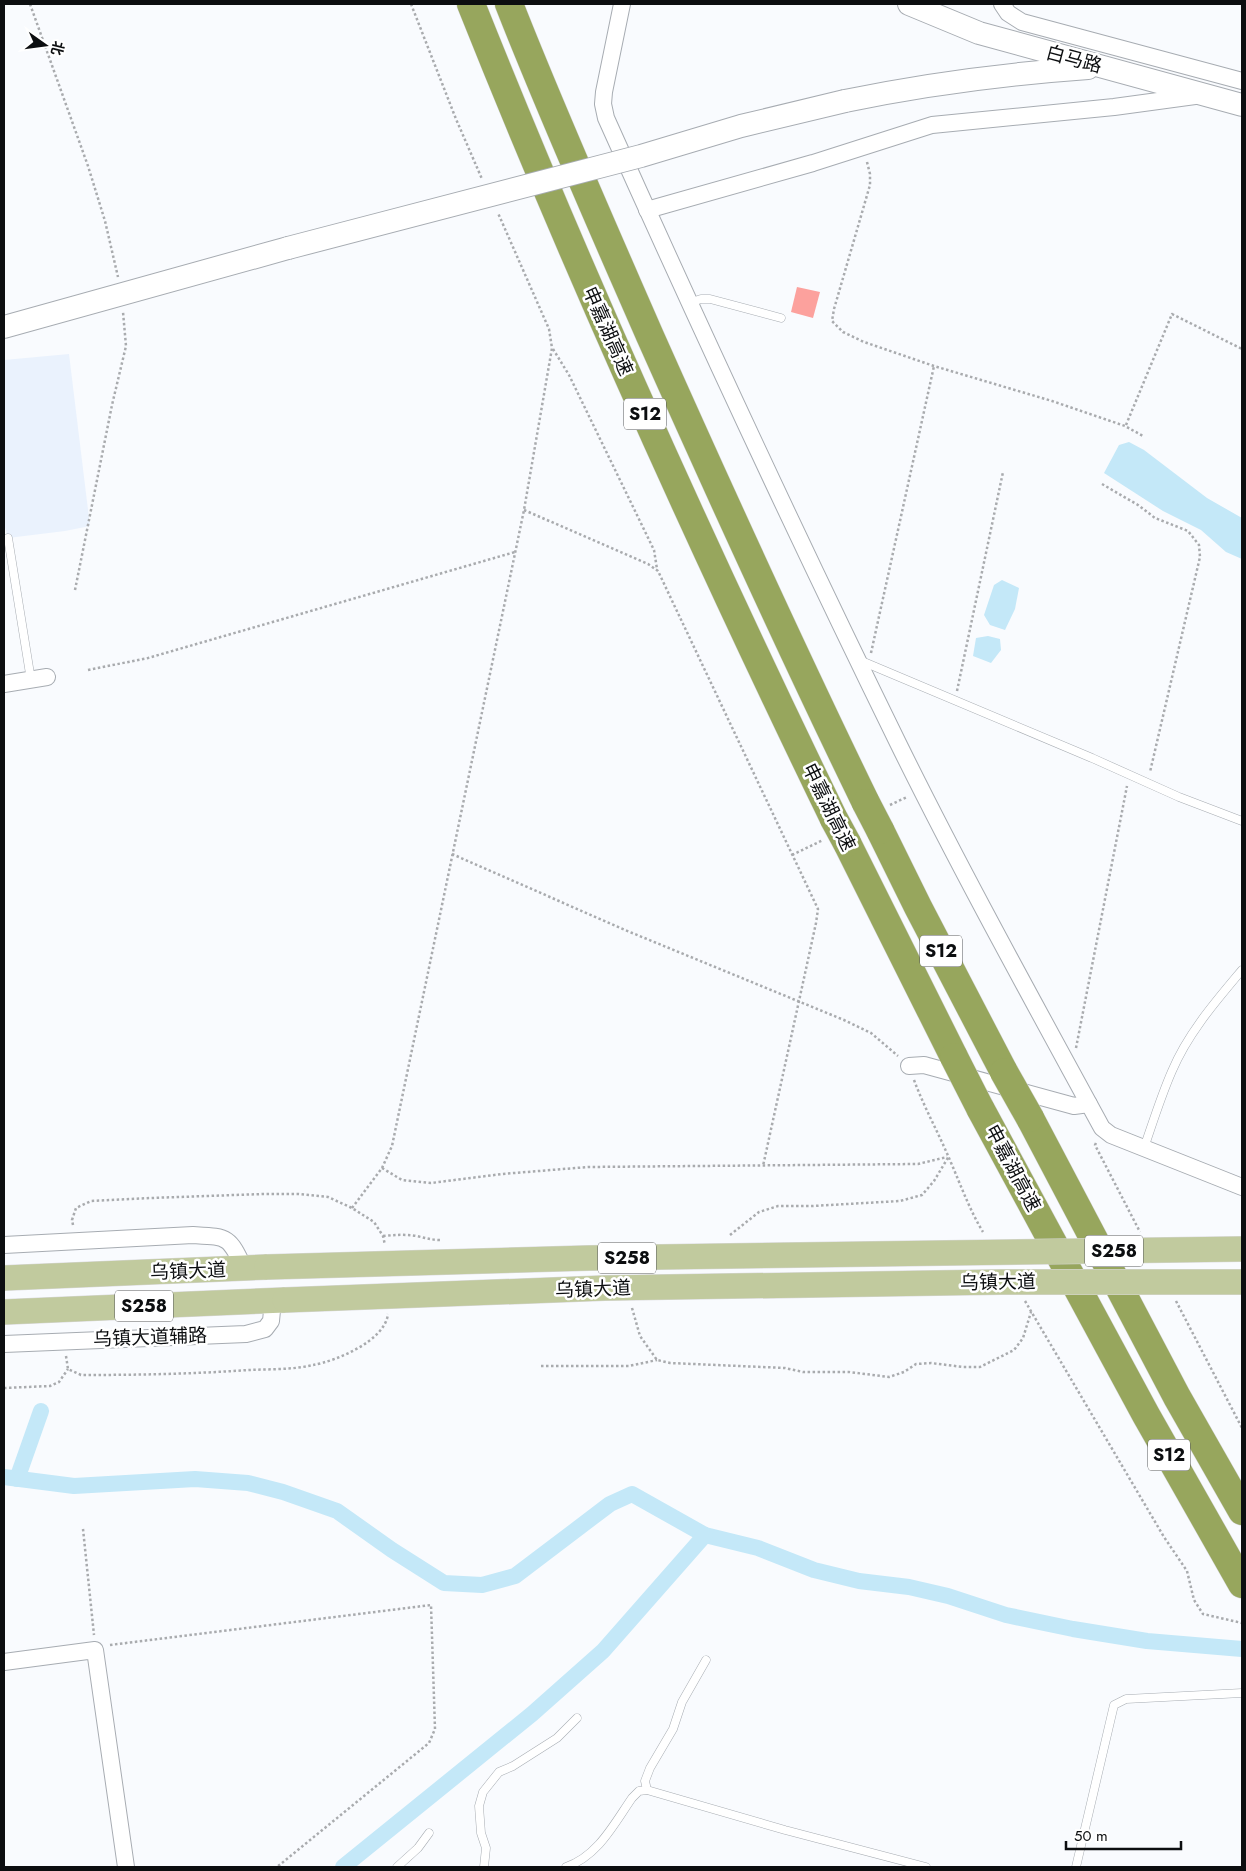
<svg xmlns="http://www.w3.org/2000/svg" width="1246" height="1871" font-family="Jost,'Noto Sans SC',sans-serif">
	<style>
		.built { fill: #eaf2fd }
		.water { fill: #c4e8f8 }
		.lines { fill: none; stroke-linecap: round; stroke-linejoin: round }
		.canal { stroke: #c4e8f8; stroke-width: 16 }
		.building { fill: #fca19d }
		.lane-casing { stroke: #a7acb2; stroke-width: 9 }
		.street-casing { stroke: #a7acb2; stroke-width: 18 }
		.secondary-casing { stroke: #a7acb2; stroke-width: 24 }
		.primary-casing { stroke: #d8d8d9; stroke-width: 26 }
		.highway-casing { stroke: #d8d8d9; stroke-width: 29 }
		.path { stroke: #a9abae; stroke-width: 2.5; stroke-dasharray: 2.5 2.5; stroke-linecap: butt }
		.lane { stroke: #fff; stroke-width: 8 }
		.street { stroke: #fff; stroke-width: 16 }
		.secondary { stroke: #fff; stroke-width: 22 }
		.primary { stroke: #c1ca9e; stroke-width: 25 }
		.highway { stroke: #97a65d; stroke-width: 28 }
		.secondary-bridge-casing { stroke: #a7acb2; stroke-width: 24; stroke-linecap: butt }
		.primary-bridge-casing { stroke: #d8d8d9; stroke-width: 26; stroke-linecap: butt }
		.highway-bridge-casing { stroke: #d8d8d9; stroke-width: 29; stroke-linecap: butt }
		.secondary-bridge { stroke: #fff; stroke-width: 22 }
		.primary-bridge { stroke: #c1ca9e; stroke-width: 25 }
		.highway-bridge { stroke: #97a65d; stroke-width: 28 }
		.labels { text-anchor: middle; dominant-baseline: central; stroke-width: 5; stroke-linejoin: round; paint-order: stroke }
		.shield { fill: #fff; stroke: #555658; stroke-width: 1 }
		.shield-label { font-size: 18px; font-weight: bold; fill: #0c0e10 }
		.street-label { font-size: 19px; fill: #0c0e10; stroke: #fff }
	</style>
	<rect width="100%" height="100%" fill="#f9fbfe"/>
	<!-- built -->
	<polygon class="built" points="69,354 90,526 65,531 8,538 4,524 4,360"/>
	<!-- water -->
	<g class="water">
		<polygon points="1129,442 1144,450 1207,498 1242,518 1242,559 1226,552 1201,530 1163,511 1104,473 1119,445"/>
		<polygon points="1002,580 1019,588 1015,609 1005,630 990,625 984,615 994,585"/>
		<polygon points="988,636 1000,639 1001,650 991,663 973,656 976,638"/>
	</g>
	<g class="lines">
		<!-- canal -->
		<g class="canal">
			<polyline points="4,1477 74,1486 195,1479 248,1483 283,1492 337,1511 392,1550 444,1583 482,1585 515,1576 610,1504 632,1494 705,1535 758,1548 814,1570 859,1581 909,1587 948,1596 1006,1615 1073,1629 1147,1641 1242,1649"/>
			<polyline points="17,1479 41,1411"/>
			<polyline points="343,1867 532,1714 603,1651 705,1535"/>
		</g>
	</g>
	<!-- building -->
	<polygon class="building" points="797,287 820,292 813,318 791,312"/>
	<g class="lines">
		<!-- lane casing -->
		<g class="lane-casing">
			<g id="lane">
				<polyline points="689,303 701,299 710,299 781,318"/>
				<polyline points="8,538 31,680"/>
				<polyline points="859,660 1092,758 1179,797 1242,821"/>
				<path d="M1144,1148C1153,1122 1161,1096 1172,1071C1188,1033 1216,1001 1242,970"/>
				<polyline points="647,1790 645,1781 650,1768 673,1729 682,1702 706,1660"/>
				<polyline points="397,1867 418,1848 429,1833"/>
				<polyline points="484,1867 486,1848 481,1833 479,1806 483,1792 499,1772 513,1766 557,1738 577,1718"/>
				<path d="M566,1867C598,1856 614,1824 632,1798L639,1791L647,1790L785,1830L926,1867"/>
				<polyline points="1076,1867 1114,1705 1126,1699 1242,1693"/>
			</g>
		</g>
		<!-- street casing -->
		<g class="street-casing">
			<g id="street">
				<path d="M622,4L604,92L603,104L606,118C700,328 797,537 898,743C962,873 1033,1001 1102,1128L1111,1135L1242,1187"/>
				<polyline points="1002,4 1008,13 1022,22 1242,81"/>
				<polyline points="647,210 813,163 932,125 1114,107 1195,96"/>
				<polyline points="4,684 47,677"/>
				<polyline points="909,1066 924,1065 1074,1106 1089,1104"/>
				<path d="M4,1245L193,1235C228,1237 229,1236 244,1268"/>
				<polyline points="4,1344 246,1334 265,1329 271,1321 273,1300"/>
				<polyline points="4,1662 95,1650 126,1867"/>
			</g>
		</g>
		<!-- secondary casing -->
		<g class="secondary-casing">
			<g id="secondary">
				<polyline points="909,4 979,33 1242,105"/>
				<path d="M845,101C927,84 1004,74 1088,68"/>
				<polyline points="4,327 288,248"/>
			</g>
		</g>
		<!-- primary casing -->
		<g class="primary-casing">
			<g id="primary">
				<polyline points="4,1278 267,1267"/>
				<polyline points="4,1312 285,1300"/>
			</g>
		</g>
		<!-- highway casing -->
		<g class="highway-casing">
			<g id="highway">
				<path d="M471,4C581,280 704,551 834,819"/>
				<path d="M509,4C553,116 602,226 650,336C720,493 791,649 866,803"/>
				<polyline points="880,830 918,907 1004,1072"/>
				<polyline points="847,843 954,1057"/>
				<polyline points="980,1108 1146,1415 1242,1584"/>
				<polyline points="1030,1118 1177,1397 1242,1511"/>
			</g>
		</g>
		<!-- path -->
		<g class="path">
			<polyline points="30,4 88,166 105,221 118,277"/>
			<polyline points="411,4 456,119 482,179"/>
			<polyline points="867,162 870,174 870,185 834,309 832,321 843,332 864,342 934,366 1052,401 1125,426 1143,436"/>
			<polyline points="553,349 569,375 654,550 657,569"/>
			<polyline points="1126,425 1172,314 1242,349"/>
			<polyline points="1102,484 1138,505 1155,518 1188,531 1199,545 1200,557 1150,772"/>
			<polyline points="524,510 648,564 658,571 818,909 816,923 763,1166"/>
			<polyline points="75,590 112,405 126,346 123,312"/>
			<polyline points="871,653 934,366"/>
			<polyline points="88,670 148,658 515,552"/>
			<polyline points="957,691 1003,472"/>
			<polyline points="890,805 907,797"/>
			<polyline points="452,854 625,930 844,1020 871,1033 898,1056"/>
			<polyline points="792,855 823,840"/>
			<polyline points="1076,1048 1127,786"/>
			<path d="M914,1080C924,1107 938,1132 949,1158C960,1183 969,1209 983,1232"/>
			<polyline points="1096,1143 1095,1145 1140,1232"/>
			<polyline points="382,1168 402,1180 431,1183 502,1174 588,1167 918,1164 947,1157"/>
			<polyline points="352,1208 382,1168 392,1146 524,510 552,348 549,329 498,213"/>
			<polyline points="73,1225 72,1220 76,1208 91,1201 151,1198 263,1194 299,1194 328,1197 352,1208 374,1222 383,1236 385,1245"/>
			<polyline points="730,1235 759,1212 778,1206 812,1206 900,1201 922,1195 934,1181 949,1156"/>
			<path d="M383,1236C395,1235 405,1234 417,1236C425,1238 432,1240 441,1240"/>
			<polyline points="1025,1301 1164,1537 1187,1571 1194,1600 1203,1614 1242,1623"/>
			<polyline points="1176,1301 1242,1428"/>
			<polyline points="632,1308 640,1336 657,1360 670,1363 785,1368 803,1372 849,1372 889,1377 904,1372 916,1364 931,1363 963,1367 980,1367 1014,1350 1023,1338 1031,1312"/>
			<path d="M66,1356L68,1369L81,1375C137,1375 193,1374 248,1370C269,1369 292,1370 313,1365C336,1361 385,1341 388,1314"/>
			<polyline points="541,1366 629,1366 657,1360"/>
			<polyline points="4,1388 50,1386 59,1382 68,1369"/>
			<polyline points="83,1529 94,1635"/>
			<polyline points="110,1645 431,1605 435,1729 429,1743 277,1867"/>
		</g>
		<!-- lane -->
		<use href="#lane" class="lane"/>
		<!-- street -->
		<use href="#street" class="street"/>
		<!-- secondary -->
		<use href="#secondary" class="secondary"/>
		<!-- primary -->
		<use href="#primary" class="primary"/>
		<!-- highway -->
		<use href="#highway" class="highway"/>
		<!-- secondary-bridge casing -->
		<g class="secondary-bridge-casing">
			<polyline id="secondary-bridge" points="288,248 641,156 741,126 845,101"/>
		</g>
		<!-- primary-bridge casing -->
		<g class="primary-bridge-casing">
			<g id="primary-bridge">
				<polyline points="267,1267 589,1258 1242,1249"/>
				<polyline points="285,1300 605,1288 1002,1282 1242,1282"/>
			</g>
		</g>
		<!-- highway-bridge casing -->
		<g class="highway-bridge-casing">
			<g id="highway-bridge">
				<polyline points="866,803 880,830"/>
				<polyline points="834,819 847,843"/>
				<polyline points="954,1057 980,1108"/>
				<polyline points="1004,1072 1030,1118"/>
			</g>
		</g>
		<!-- secondary-bridge -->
		<use href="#secondary-bridge" class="secondary-bridge"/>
		<!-- primary-bridge -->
		<use href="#primary-bridge" class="primary-bridge"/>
		<!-- highway-bridge -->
		<use href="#highway-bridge" class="highway-bridge"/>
	</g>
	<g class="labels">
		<!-- shield labels -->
		<g class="shield">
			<rect x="624" y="398.5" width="42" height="31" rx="4"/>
			<rect x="920" y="935.5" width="42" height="31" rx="4"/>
			<rect x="1085" y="1235.5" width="58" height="31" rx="4"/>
			<rect x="598" y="1242.5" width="58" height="31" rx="4"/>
			<rect x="115" y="1290.5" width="58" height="31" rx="4"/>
			<rect x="1148" y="1439.5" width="42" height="31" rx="4"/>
		</g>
		<g class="shield-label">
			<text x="645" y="414">S12</text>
			<text x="941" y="951">S12</text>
			<text x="1114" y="1251">S258</text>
			<text x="627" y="1258">S258</text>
			<text x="144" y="1306">S258</text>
			<text x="1169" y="1455">S12</text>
		</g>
		<!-- street labels -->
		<g class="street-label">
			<text transform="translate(1074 59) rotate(15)">白马路</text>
			<text transform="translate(608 331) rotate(66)">申嘉湖高速</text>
			<text transform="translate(829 807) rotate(64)">申嘉湖高速</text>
			<text transform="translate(1013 1168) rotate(62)">申嘉湖高速</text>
			<text transform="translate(188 1271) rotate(-2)">乌镇大道</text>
			<text transform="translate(998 1282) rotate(-1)">乌镇大道</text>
			<text transform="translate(593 1289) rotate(-2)">乌镇大道</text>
			<text transform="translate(150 1337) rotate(-2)">乌镇大道辅路</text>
		</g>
	</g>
	<!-- border -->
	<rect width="1246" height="1871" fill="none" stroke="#0c0e10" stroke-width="10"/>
	<!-- north arrow -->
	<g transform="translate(45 45) rotate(104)" stroke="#ffffff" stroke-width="4" paint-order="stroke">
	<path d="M0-4L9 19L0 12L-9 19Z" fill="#0c0e10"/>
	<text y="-8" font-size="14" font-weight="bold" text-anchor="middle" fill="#0c0e10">北</text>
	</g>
	<!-- scale -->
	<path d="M1066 1841v8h115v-8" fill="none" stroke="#0c0e10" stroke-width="2.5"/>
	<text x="1074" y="1841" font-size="15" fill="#0c0e10" stroke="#ffffff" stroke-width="4" paint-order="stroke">50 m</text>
</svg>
